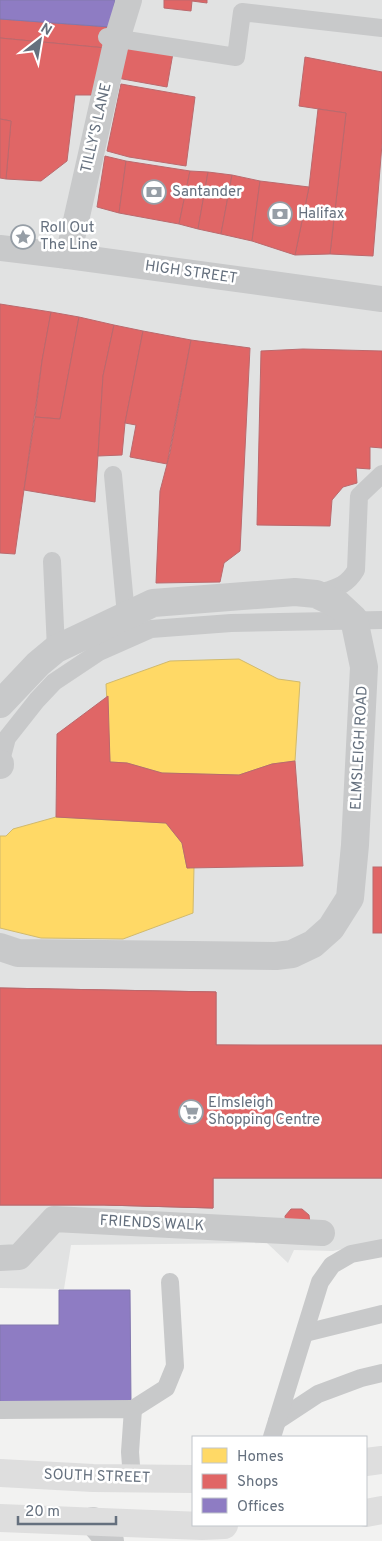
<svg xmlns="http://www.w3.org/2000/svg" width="382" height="1541" font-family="Overpass,sans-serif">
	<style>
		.built { fill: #e1e2e2 }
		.homes { fill: #ffd966; stroke: #d1ba6d }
		.shops { fill: #e06666; stroke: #bb696d }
		.offices { fill: #8e7cc3; stroke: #8278ae }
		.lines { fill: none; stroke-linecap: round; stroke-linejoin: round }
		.service { stroke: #c8c9ca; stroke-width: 18 }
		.pedestrian { stroke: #c8c9ca; stroke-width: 26 }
		.minor { stroke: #c8c9ca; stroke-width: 28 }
		.primary { stroke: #dedede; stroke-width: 28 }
		.labels { text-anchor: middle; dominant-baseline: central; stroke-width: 5; stroke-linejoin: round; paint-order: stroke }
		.street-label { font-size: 15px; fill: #65707e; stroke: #fff }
		.poi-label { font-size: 15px; fill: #65707e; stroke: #fff; text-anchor: start }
	</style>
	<rect width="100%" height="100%" fill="#f2f2f1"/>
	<!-- built -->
	<polygon class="built" points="0,0 382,0 382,1241 333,1251 294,1250 288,1263 267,1243 71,1245 64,1289 0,1288"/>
	<!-- homes -->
	<g class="homes">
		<polygon points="239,659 278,679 300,682 295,761 272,764 239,775 162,773 127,763 110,762 106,684 170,661"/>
		<polygon points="56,817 166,823 182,843 187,868 194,867 193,913 123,939 41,938 0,928 0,836 6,836 13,829"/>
	</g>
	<!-- shops -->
	<g class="shops">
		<polygon points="164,0 207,0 207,3 192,1 191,11 164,8"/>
		<polygon points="0,19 110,27 106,48 0,38"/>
		<polygon points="0,38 106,48 100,95 75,95 67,161 41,181 6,179 11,121 0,119"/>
		<polygon points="123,44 173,53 167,87 117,78"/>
		<polygon points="305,57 382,72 382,144 373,256 330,254 346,113 299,106"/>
		<polygon points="121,84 195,97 186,166 129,157 107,151"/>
		<polygon points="318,109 346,113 330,254 295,255 309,187"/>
		<polygon points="0,119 11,121 6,179 0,178"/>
		<polygon points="105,156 126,161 119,213 97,207"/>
		<polygon points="126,161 190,171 179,224 119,213"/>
		<polygon points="190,171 208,172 198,229 179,224"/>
		<polygon points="208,172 232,175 221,234 198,229"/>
		<polygon points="232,175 260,181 252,241 221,234"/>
		<polygon points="260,181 309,187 295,255 252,241"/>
		<polygon points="0,304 51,312 42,361 15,554 0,553"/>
		<polygon points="51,312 79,317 60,419 35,417 42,361"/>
		<polygon points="79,317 114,325 103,376 95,502 24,490 35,417 60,419"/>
		<polygon points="114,325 143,331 125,423 122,455 98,456 103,376"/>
		<polygon points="143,331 191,340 167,464 130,457 136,425 125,423"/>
		<polygon points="191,340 250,348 240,551 224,563 220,582 156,583 160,491 170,453"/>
		<polygon points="303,349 382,351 382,448 370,447 370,469 356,468 357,483 343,487 332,500 330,526 257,525 261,351"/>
		<polygon points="108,696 110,762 127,763 162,773 239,775 272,764 295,761 303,866 187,868 182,843 166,823 56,817 57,734"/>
		<rect x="373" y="867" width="9" height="66"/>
		<polygon points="0,988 216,992 216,1045 382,1047 382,1178 213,1178 213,1208 104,1205 0,1205"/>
		<polygon points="0,988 216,992 216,1045 382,1045 382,1178 213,1178 213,1208 104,1205 0,1205"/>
		<polygon points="291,1209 302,1209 309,1215 310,1223 286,1225 285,1216"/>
	</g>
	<!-- offices -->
	<g class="offices">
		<polygon points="0,0 115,0 110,27 0,19"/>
		<polygon points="59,1290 130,1290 131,1404 0,1404 0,1325 59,1325"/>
	</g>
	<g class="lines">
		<!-- service -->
		<g class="service">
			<polyline points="107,37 236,57 242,12 382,28"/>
			<polyline points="113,475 126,615"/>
			<polyline points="52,561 56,649"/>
			<path d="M316,594C335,588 346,587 356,570L359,496L382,474"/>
			<polyline points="0,764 7,738 37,700 54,682 99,652 151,629 231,623 382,620"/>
			<polyline points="305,1333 382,1314"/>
			<polyline points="133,1409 166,1388 175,1366 170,1282"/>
			<polyline points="0,1410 133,1409 130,1452 132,1479"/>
			<polyline points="277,1421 318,1394 361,1378 382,1373"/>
			<polyline points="272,1437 320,1282 332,1265 351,1254 382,1248"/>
		</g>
		<!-- pedestrian -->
		<g class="pedestrian">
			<polyline points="0,248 68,256 382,299"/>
			<polyline points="68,256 117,39 129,0"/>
			<polyline points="0,1258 19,1257 54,1219 322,1233"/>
		</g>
		<!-- minor -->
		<g class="minor">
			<polyline points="0,704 38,664 56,649 153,603 295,592 316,594 339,605 354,619 364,667 355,845 350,898 331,928 313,944 292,954 276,956 18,953 0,947"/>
			<polyline points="0,765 0,764"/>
			<polyline points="93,1521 110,1541"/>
		</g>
		<!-- primary -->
		<g class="primary">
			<polyline points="366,1462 382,1460"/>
			<polyline points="0,1473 93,1478 193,1479"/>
			<polyline points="366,1513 382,1510"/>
			<polyline points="0,1518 202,1526 224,1525"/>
		</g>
	</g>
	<!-- icons -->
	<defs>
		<g id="bank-ring" transform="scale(1.25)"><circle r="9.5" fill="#fff" stroke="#969ea6" stroke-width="1.5"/><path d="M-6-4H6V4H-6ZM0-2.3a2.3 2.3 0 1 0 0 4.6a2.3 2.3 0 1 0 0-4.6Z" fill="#969ea6"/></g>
		<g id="sight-ring" transform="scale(1.25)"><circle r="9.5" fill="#fff" stroke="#969ea6" stroke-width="1.5"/><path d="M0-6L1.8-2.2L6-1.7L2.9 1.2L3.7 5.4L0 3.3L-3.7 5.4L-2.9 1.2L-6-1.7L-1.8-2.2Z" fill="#969ea6"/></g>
		<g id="supermarket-ring" transform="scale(1.25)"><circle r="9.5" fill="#fff" stroke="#969ea6" stroke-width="1.5"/><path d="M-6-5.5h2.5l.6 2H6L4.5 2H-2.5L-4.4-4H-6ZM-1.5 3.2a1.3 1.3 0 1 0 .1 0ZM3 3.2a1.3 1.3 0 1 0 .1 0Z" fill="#969ea6"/></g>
	</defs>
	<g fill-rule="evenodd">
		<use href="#bank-ring" x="154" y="192"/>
		<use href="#bank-ring" x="280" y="214"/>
		<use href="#sight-ring" x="23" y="237"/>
		<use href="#supermarket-ring" x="191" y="1112"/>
	</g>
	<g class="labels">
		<!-- street labels -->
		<g class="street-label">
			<text transform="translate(97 128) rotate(-77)">TILLY'S LANE</text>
			<text transform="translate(191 273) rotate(8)">HIGH STREET</text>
			<text transform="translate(360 748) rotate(-87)">ELMSLEIGH ROAD</text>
			<text transform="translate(152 1224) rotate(3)">FRIENDS WALK</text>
			<text transform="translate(97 1477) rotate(2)">SOUTH STREET</text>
		</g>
		<!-- poi labels -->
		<g class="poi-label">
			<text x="172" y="192">Santander</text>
			<text x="298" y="214">Halifax</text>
			<text x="40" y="228">Roll Out<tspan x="40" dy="17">The Line</tspan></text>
			<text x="208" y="1103">Elmsleigh<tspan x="208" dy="17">Shopping Centre</tspan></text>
		</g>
	</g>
	<!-- legend -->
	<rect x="192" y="1436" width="175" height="90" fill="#ffffff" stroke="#c1c6cb"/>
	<rect x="202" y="1448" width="25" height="15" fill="#ffd966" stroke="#c1c6cb"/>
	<text x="237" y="1461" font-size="15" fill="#65707e">Homes</text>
	<rect x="202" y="1474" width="25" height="15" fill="#e06666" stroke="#c1c6cb"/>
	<text x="237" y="1486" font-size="15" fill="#65707e">Shops</text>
	<rect x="202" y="1498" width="25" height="15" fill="#8e7cc3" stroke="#c1c6cb"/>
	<text x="237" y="1511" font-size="15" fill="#65707e">Offices</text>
	<!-- north arrow -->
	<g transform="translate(40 40) rotate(31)" stroke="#ffffff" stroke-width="4" paint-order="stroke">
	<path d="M0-4L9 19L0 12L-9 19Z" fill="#65707e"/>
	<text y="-8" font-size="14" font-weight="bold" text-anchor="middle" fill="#65707e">N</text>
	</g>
	<!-- scale -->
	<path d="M18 1516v8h98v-8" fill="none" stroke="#65707e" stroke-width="2.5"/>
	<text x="25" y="1516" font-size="15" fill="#65707e" stroke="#ffffff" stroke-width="4" paint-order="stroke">20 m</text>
</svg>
